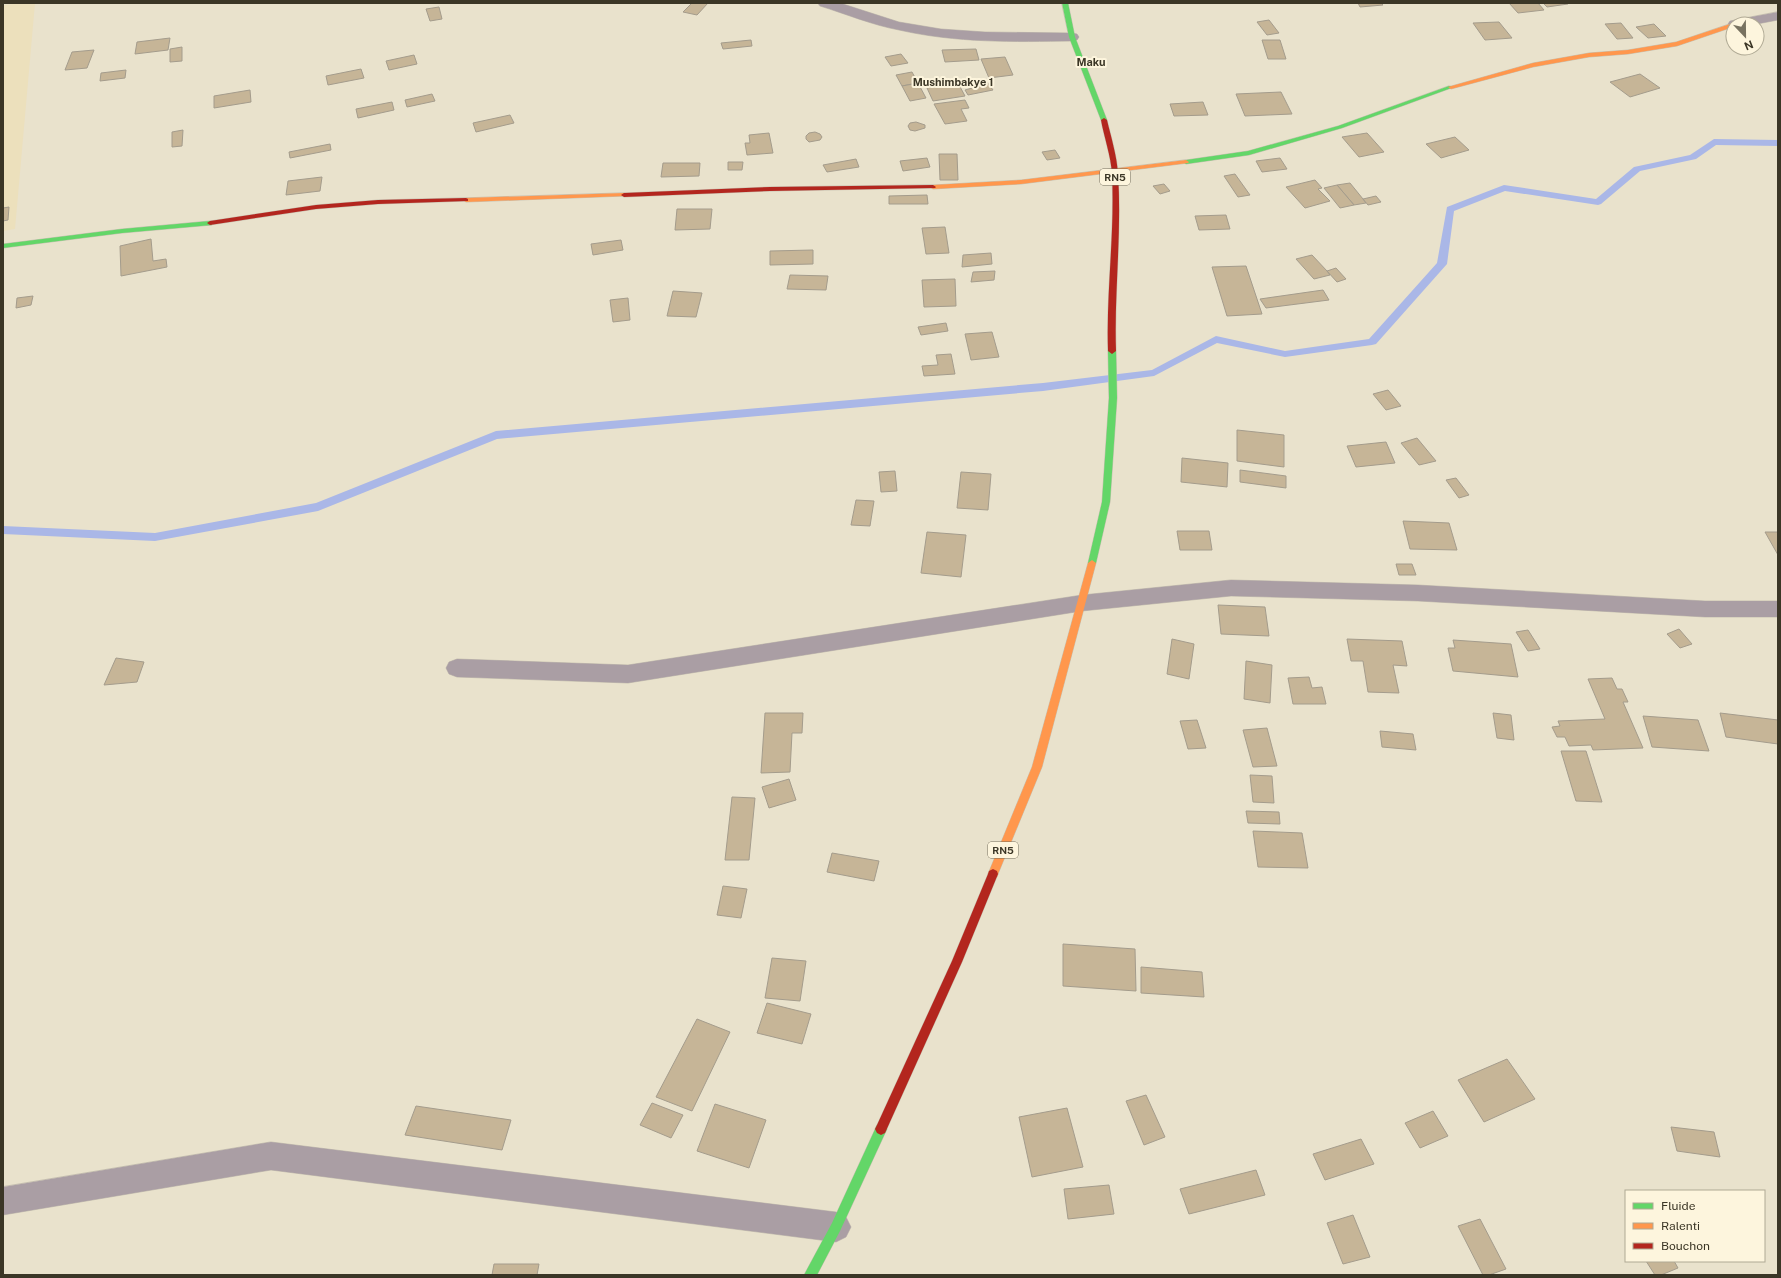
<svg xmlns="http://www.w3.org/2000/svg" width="1781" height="1278" font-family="'Public Sans',sans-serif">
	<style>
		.built { fill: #ece0bc }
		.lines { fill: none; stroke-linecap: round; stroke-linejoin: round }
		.stream { fill: #aab7e7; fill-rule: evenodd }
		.building { fill: #c6b597; stroke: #a49c8c }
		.street-casing { stroke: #c7c1b1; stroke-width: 1 }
		.fast-casing { stroke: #c7c1b1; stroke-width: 1 }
		.slow-casing { stroke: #c7c1b1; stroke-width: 1 }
		.jam-casing { stroke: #c7c1b1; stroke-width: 1 }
		.street { fill: #aa9ea4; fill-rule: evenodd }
		.fast { fill: #63d668; fill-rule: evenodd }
		.slow { fill: #ff974d; fill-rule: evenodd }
		.jam { fill: #b3261e; fill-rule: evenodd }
		.labels { text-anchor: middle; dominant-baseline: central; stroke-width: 4; stroke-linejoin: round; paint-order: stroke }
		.shield { fill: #fdf5dd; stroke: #756f5d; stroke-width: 1 }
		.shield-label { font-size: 10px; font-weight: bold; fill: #3b3626 }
		.far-quarter-label { font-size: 11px; font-weight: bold; fill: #3b3626; stroke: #fdf5dd }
	</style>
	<rect width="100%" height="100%" fill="#e9e2cc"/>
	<!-- built -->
	<polygon class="built" points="23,3 35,3 15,229 3,231 3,5"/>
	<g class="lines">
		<!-- stream -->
		<polygon class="stream" points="1714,139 1778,140 1778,146 1716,145 1696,159 1640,171 1601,204 1598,205 1505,191 1454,211 1447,264 1376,344 1372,345 1285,357 1217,343 1154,376 1043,391 497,439 318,511 155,541 3,534 3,526 155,533 316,503 496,431 1043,383 1152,370 1216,336 1285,351 1369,339 1437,263 1447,207 1504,185 1596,199 1634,167 1690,155"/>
	</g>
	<!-- building -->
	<g class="building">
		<polygon points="692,3 708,3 697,15 683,12"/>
		<polygon points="1358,3 1381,3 1383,5 1360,7"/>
		<polygon points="1509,3 1538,3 1544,10 1518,13"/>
		<polygon points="1543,3 1568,3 1568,4 1547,7"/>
		<polygon points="439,7 442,19 430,21 426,9"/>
		<polygon points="1269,20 1279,33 1267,35 1257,22"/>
		<polygon points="1499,22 1512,38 1485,40 1473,23"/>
		<polygon points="1621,23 1633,38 1617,39 1605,24"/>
		<polygon points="1654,24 1666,36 1648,38 1636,27"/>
		<polygon points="170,38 168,50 135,54 137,42"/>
		<polygon points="751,40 752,46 723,49 721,43"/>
		<polygon points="1262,40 1280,40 1286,59 1268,59"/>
		<polygon points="182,47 182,61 170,62 170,49"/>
		<polygon points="976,49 979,60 945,62 942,50"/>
		<polygon points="94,50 87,68 65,70 72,52"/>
		<polygon points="901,54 908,63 891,66 885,57"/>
		<polygon points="414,55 417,64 389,70 386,61"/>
		<polygon points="1005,57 1013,75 989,78 981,59"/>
		<polygon points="361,69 364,78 328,85 326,76"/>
		<polygon points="126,70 125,78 100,81 101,73"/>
		<polygon points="912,72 918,83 902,86 896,75"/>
		<polygon points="1640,74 1660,88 1630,97 1610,82"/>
		<polygon points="987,82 993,90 968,95 965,90 972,88 971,86"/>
		<polygon points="918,83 926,98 910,101 902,86"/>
		<polygon points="958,83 965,96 933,101 927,88"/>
		<polygon points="250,90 251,102 214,108 214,96"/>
		<polygon points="1281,92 1292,114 1245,116 1236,94"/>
		<polygon points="432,94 435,101 407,107 405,100"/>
		<polygon points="965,100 969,108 961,109 967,121 945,124 934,104"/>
		<polygon points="392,102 394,110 358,118 356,109"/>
		<polygon points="1203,102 1208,115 1174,116 1170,104"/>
		<polygon points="510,115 514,123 476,132 473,123"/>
		<polygon points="916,122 925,125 925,128 915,131 910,130 908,126 910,123"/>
		<polygon points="183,130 182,146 172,147 172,132"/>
		<polygon points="815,132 820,134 822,137 820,140 809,142 806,139 806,136 809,133"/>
		<polygon points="769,133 773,153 747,155 745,143 750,143 749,135"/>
		<polygon points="1367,133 1384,152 1359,157 1342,137"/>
		<polygon points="1455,137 1469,150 1441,158 1426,144"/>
		<polygon points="330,144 331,150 290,158 289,152"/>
		<polygon points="1055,150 1060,158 1047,160 1042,152"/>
		<polygon points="939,154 957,154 958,180 940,180"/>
		<polygon points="927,158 930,167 903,171 900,161"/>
		<polygon points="1280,158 1287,169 1262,172 1256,161"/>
		<polygon points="856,159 859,167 827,172 823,165"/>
		<polygon points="728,162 743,162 742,170 728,170"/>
		<polygon points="663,163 700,163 699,176 661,177"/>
		<polygon points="1235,174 1250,195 1238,197 1224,176"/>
		<polygon points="322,177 320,191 286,195 288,181"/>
		<polygon points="1315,180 1322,188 1318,189 1330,201 1305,208 1286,187"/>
		<polygon points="1350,183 1363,199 1366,203 1354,205 1337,185"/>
		<polygon points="1164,184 1170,191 1160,194 1153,186"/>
		<polygon points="1337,185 1354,205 1340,208 1324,188"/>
		<polygon points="927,195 928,204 889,204 889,196"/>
		<polygon points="1376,196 1381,202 1368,205 1363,199"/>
		<polygon points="9,207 8,220 3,221 3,208"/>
		<polygon points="677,209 712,209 710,229 675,230"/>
		<polygon points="1226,215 1230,229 1199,230 1195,216"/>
		<polygon points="945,227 949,253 926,254 922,228"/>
		<polygon points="151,239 153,261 166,259 167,267 121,276 120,246"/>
		<polygon points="621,240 623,250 593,255 591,244"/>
		<polygon points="813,250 813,264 770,265 770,251"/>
		<polygon points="991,253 992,264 962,267 963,255"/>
		<polygon points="1312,255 1327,271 1330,275 1314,279 1296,259"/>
		<polygon points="1246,266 1262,314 1227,316 1212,267"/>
		<polygon points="1336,268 1346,279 1337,282 1327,271"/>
		<polygon points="995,271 994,280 971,282 973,272"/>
		<polygon points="790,275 828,276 826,290 787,289"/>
		<polygon points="955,279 956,306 924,307 922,280"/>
		<polygon points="1323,290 1329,300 1266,308 1260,299"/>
		<polygon points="673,291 702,293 696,317 667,316"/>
		<polygon points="33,296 31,305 16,308 17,298"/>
		<polygon points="628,298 630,320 613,322 610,300"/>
		<polygon points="946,323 948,331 921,335 918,327"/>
		<polygon points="992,332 999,357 971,360 965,334"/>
		<polygon points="951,354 955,374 924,376 922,366 938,365 936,355"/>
		<polygon points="1388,390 1401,406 1386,410 1373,394"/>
		<polygon points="1237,430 1284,435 1284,467 1237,461"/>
		<polygon points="1417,438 1436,461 1419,465 1401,443"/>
		<polygon points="1386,442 1395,463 1356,467 1347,446"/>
		<polygon points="1182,458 1228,463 1227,487 1181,482"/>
		<polygon points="1240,470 1286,476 1286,488 1240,482"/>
		<polygon points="895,471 897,491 881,492 879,472"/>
		<polygon points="961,472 991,474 988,510 957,508"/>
		<polygon points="1456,478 1469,495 1459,498 1446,480"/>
		<polygon points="856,500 874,501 870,526 851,525"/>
		<polygon points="1403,521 1449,523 1457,550 1410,549"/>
		<polygon points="1177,531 1209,531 1212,550 1180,550"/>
		<polygon points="927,532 966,535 961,577 921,573"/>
		<polygon points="1765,532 1778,532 1778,555"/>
		<polygon points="1396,564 1412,564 1416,575 1399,575"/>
		<polygon points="1218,605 1265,607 1269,636 1221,634"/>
		<polygon points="1679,629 1692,644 1680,648 1667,634"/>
		<polygon points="1528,630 1540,649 1528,651 1516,632"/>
		<polygon points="1172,639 1194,644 1189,679 1167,674"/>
		<polygon points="1347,639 1402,641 1407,666 1393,665 1399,693 1368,692 1363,661 1351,661"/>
		<polygon points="1453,640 1511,644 1518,677 1453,671 1448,648 1455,648"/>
		<polygon points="116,658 144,662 137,682 104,685"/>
		<polygon points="1246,661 1272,665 1270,703 1244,699"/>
		<polygon points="1309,677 1312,688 1322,687 1326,704 1293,704 1288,678"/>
		<polygon points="1612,678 1617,689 1622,689 1628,702 1623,702 1643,748 1593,750 1591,745 1569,746 1565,737 1557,737 1552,727 1560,726 1558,721 1605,719 1588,679"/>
		<polygon points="765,713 803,713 802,733 792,733 790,772 761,773"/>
		<polygon points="1493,713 1511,715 1514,740 1497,738"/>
		<polygon points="1720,713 1778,720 1778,744 1726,737"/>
		<polygon points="1643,716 1698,720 1709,751 1652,747"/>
		<polygon points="1197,720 1206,748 1188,749 1180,721"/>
		<polygon points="1267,728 1277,766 1253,767 1243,730"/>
		<polygon points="1380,731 1413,734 1416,750 1382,747"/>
		<polygon points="1561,751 1586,751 1602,802 1576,801"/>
		<polygon points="1250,775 1272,776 1274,803 1253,802"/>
		<polygon points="789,779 796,800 769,808 762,787"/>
		<polygon points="732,797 755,798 749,860 725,860"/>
		<polygon points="1246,811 1279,812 1280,824 1248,823"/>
		<polygon points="1253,831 1302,833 1308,868 1258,867"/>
		<polygon points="832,853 879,861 874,881 827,872"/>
		<polygon points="723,886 747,889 741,918 717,915"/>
		<polygon points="1063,944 1135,949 1136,991 1063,986"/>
		<polygon points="772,958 806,961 800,1001 765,998"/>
		<polygon points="1141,967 1202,972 1204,997 1141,993"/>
		<polygon points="767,1003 811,1014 802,1044 757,1033"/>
		<polygon points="697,1019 730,1032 692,1111 656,1097"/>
		<polygon points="1507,1059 1535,1099 1484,1122 1458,1080"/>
		<polygon points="1146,1095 1165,1137 1144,1145 1126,1101"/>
		<polygon points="652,1103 683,1115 671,1138 640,1125"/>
		<polygon points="715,1104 766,1120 749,1168 697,1151"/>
		<polygon points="416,1106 511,1120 502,1150 405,1135"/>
		<polygon points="1067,1108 1083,1167 1032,1177 1019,1117"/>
		<polygon points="1433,1111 1448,1136 1420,1148 1405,1123"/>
		<polygon points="1671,1127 1714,1132 1720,1157 1677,1151"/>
		<polygon points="1361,1139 1374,1164 1325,1180 1313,1154"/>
		<polygon points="1256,1170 1265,1195 1189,1214 1180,1189"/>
		<polygon points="1109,1185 1114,1214 1068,1219 1064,1189"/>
		<polygon points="1353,1215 1370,1257 1343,1264 1327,1223"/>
		<polygon points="1480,1219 1506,1269 1489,1275 1483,1275 1458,1226"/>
		<polygon points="1646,1261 1674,1261 1678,1268 1661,1275 1655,1275"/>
		<polygon points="494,1264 539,1264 537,1275 492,1275"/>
	</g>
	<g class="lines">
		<!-- street casing -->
		<g class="street-casing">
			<g id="street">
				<path d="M818,3H840L899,22L941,29L985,32L1072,33L1077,34L1079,37L1077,40L1072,41C1014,42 956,43 899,30C872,25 846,14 820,6Z"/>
				<polygon points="1778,12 1778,20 1757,24 1733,24 1733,28 1728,24 1730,21 1735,20"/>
				<polygon points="1231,580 1418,585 1705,601 1778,601 1778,617 1705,617 1418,601 1231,596 1082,611 628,683 457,677 449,674 446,668 449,662 457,659 628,665 1082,595"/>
				<polygon points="271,1142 836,1212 846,1217 851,1227 846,1237 836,1242 271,1170 3,1215 3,1187"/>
			</g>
		</g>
		<!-- fast casing -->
		<g class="fast-casing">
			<g id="fast">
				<polygon points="1062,3 1068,3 1075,37 1107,120 1106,121 1101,120 1069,37"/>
				<polygon points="1449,86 1454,87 1342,128 1249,155 1186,164 1183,162 1186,160 1248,151 1338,126"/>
				<polygon points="210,221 212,221 212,225 122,233 3,248 3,244 122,229"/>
				<polygon points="1112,348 1116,351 1117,398 1110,502 1096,563 1092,566 1088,563 1102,502 1109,398 1108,351"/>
				<polygon points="881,1123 885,1125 887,1129 840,1231 817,1275 804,1275 832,1223 877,1125"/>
			</g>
		</g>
		<!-- slow casing -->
		<g class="slow-casing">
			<g id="slow">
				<polygon points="1733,23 1735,24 1733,24 1733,27 1677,46 1628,54 1589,57 1533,67 1451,89 1448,87 1533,63 1589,53 1628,50 1676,42"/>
				<polygon points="1186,160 1189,162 1188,163 1021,184 933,189 930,187 933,185 1021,180"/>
				<polygon points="624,193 626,194 626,196 466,202 463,200 466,198"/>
				<polygon points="1092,560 1096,563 1042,767 998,874 997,877 993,879 989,877 988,874 1032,767 1088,563"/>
			</g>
		</g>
		<!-- jam casing -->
		<g class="jam-casing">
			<g id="jam">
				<path d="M1104,118L1107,120C1111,137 1117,156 1118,174C1122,233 1114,292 1116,351L1112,354L1108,351C1106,292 1115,233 1112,174C1111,156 1104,137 1101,120Z"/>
				<polygon points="933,185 936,187 935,188 770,191 624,197 621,195 624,193 770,187"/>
				<polygon points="466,198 468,199 468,201 378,204 316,209 210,225 207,223 210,221 316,205 378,200"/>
				<polygon points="993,869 997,871 998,874 962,962 885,1133 881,1135 877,1133 875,1129 877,1125 952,961 988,874 989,871"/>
			</g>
		</g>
		<!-- street -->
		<use href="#street" class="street"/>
		<!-- fast -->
		<use href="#fast" class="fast"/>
		<!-- slow -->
		<use href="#slow" class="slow"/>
		<!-- jam -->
		<use href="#jam" class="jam"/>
	</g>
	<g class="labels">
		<!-- shield labels -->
		<g class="shield">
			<rect x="1100" y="169" width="30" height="16" rx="3"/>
			<rect x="988" y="842" width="30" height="16" rx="3"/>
		</g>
		<g class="shield-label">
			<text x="1115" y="177">RN5</text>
			<text x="1003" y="850">RN5</text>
		</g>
		<!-- far-quarter labels -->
		<g class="far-quarter-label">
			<text x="1091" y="62">Maku</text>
			<text x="953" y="82">Mushimbakye 1</text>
		</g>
	</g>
	<!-- border -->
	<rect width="1781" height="1278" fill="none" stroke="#3b3626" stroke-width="8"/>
	<!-- legend -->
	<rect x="1625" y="1190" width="140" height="72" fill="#fdf5dd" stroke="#afa994"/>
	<rect x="1633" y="1203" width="20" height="6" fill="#63d668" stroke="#afa994"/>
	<text x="1661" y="1210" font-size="12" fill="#3b3626">Fluide</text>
	<rect x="1633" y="1223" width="20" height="6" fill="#ff974d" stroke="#afa994"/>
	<text x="1661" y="1230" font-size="12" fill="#3b3626">Ralenti</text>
	<rect x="1633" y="1243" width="20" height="6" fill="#b3261e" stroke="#afa994"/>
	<text x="1661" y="1250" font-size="12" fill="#3b3626">Bouchon</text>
	<!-- north arrow -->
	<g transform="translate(1745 36) rotate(158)"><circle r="19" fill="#fdf5dd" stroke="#afa994"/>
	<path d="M0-3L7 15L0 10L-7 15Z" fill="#787260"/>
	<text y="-6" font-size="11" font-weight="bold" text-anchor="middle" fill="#3b3626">N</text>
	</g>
</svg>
